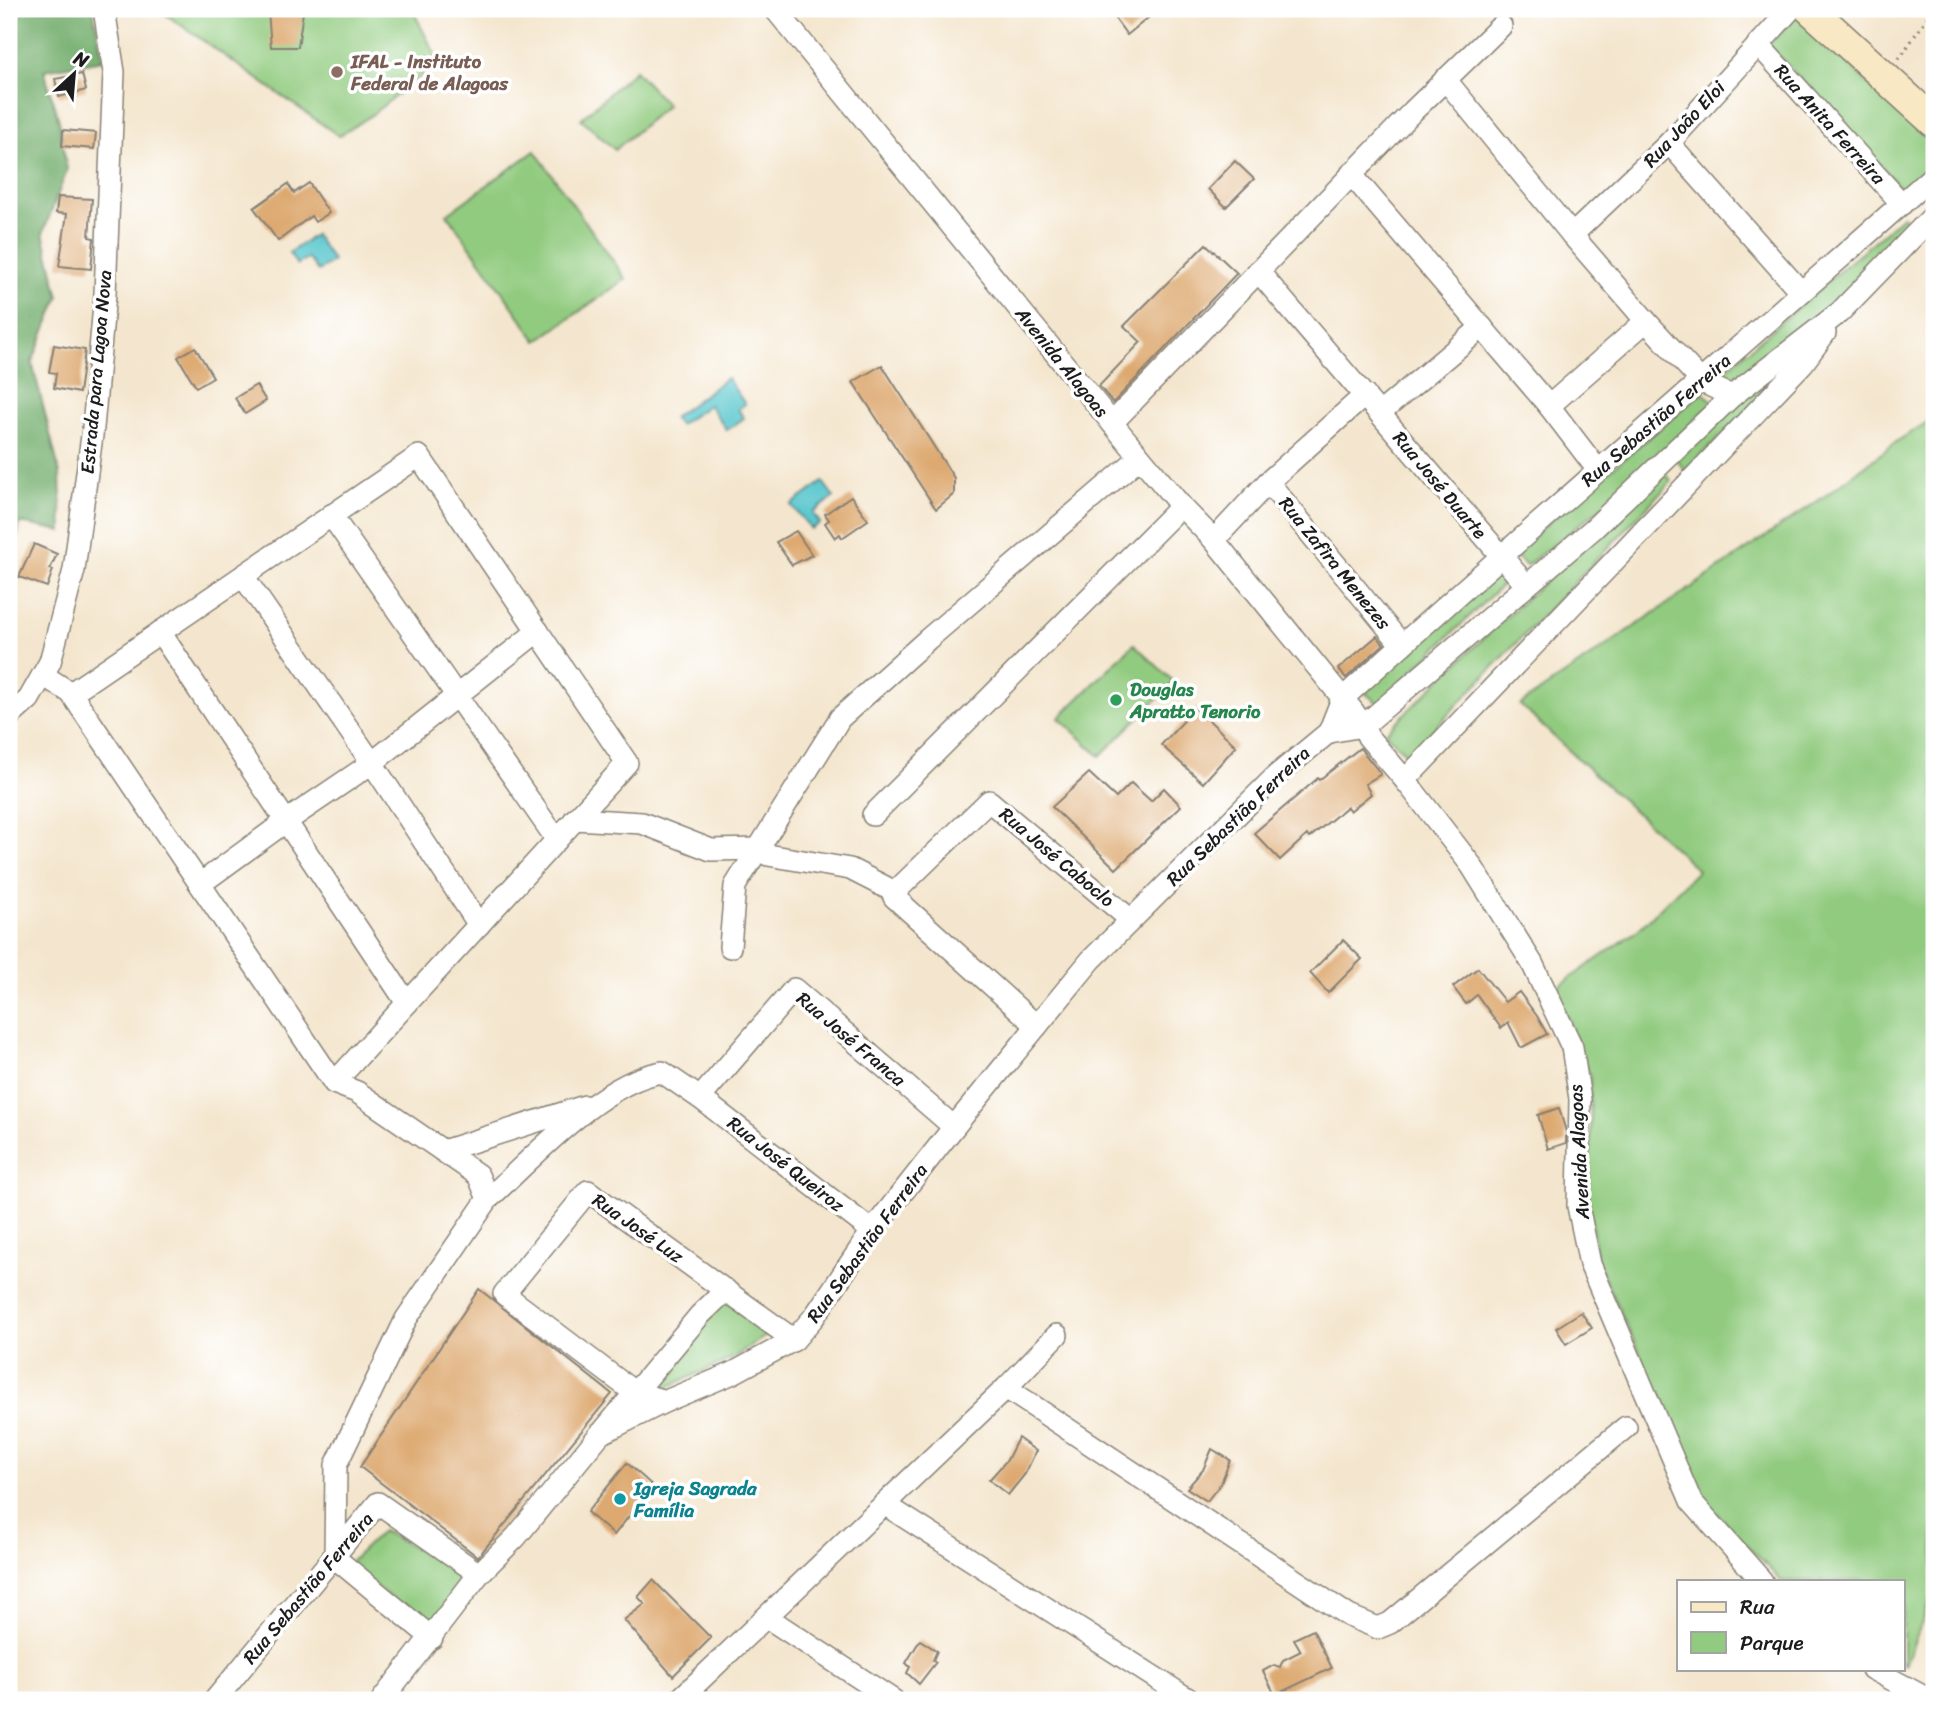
<svg xmlns="http://www.w3.org/2000/svg" width="1943" height="1709" font-family="Sriracha,sans-serif">
	<style>
		.green { fill: #91cb7f; stroke: #56744e; stroke-width: 2 }
		.forest { fill: #74af6e; stroke: #486645; stroke-width: 2 }
		.water { fill: #5ac7ce; stroke: #3b7275; stroke-width: 2 }
		.building { fill: #dda96f }
		.lines { fill: none; stroke-linecap: round; stroke-linejoin: round }
		.minor-casing { stroke: #888175; stroke-width: 24 }
		.secondary-casing { stroke: #888175; stroke-width: 33 }
		.path { stroke: #888175; stroke-width: 3.5; stroke-dasharray: 2 5; stroke-linecap: butt }
		.minor { stroke: #fff; stroke-width: 21 }
		.secondary { stroke: #f8e8c3; stroke-width: 30 }
		.education-dot { fill: #8d6e63; stroke: #fff; stroke-width: 2.5 }
		.leisure-dot { fill: #2e9e5b; stroke: #fff; stroke-width: 2.5 }
		.culture-dot { fill: #0f9aa8; stroke: #fff; stroke-width: 2.5 }
		.labels { text-anchor: middle; dominant-baseline: central; stroke-width: 7; stroke-linejoin: round; paint-order: stroke }
		.education-label { font-size: 19px; font-weight: bold; fill: #785e54; stroke: #fff; text-anchor: start }
		.street-label { font-size: 19px; fill: #1c1c1c; stroke: #fff }
		.leisure-label { font-size: 19px; font-weight: bold; fill: #27864d; stroke: #fff; text-anchor: start }
		.culture-label { font-size: 19px; font-weight: bold; fill: #0d838f; stroke: #fff; text-anchor: start }
	</style>
	<rect width="100%" height="100%" fill="#fff"/>
	<filter id="ink" filterUnits="userSpaceOnUse"><feTurbulence type="fractalNoise" baseFrequency=".0143" numOctaves="2"/><feDisplacementMap in="SourceGraphic" scale="14" xChannelSelector="R" yChannelSelector="G"/><feConvolveMatrix kernelMatrix="1 2 1 2 8 2 1 2 1" color-interpolation-filters="sRGB"/></filter>
	<filter id="wash" filterUnits="userSpaceOnUse"><feTurbulence type="fractalNoise" baseFrequency=".00686" numOctaves="4" result="noise"/><feDisplacementMap in="SourceGraphic" scale="28" xChannelSelector="R" yChannelSelector="G"/><feGaussianBlur stdDeviation="1.57" result="paint"/><feColorMatrix in="noise" values="0 0 0 0 0 0 0 0 0 0 0 0 0 0 0 0 0 1.4 0 .05"/><feComposite in="paint" operator="in"/></filter>
	<g filter="url(#wash)">
		<rect width="100%" height="100%" fill="#f4e6ce"/>
		<!-- green -->
		<g class="green">
			<polygon points="158,9 412,9 439,62 370,116 339,136"/>
			<polygon points="1796,14 1934,146 1934,168 1907,195 1769,45"/>
			<polygon points="635,70 667,105 615,150 581,119"/>
			<polygon points="535,151 626,279 537,341 447,214"/>
			<polygon points="1903,216 1914,230 1739,386 1722,373"/>
			<polygon points="1772,373 1778,381 1685,471 1677,460"/>
			<polygon points="1702,392 1714,402 1631,484 1526,566 1513,553"/>
			<polygon points="1934,418 1934,1592 1905,1665 1903,1664 1903,1581 1781,1581 1705,1501 1683,1447 1597,1262 1588,1201 1591,1134 1590,1076 1555,989 1638,930 1698,870 1520,705 1825,496 1899,440"/>
			<polygon points="1665,474 1672,481 1408,756 1385,733 1498,624"/>
			<polygon points="1495,566 1509,578 1379,704 1365,693"/>
			<polygon points="1134,644 1174,682 1100,756 1059,718"/>
			<polygon points="723,1300 772,1332 731,1359 661,1390 648,1385"/>
			<polygon points="382,1531 470,1575 427,1627 348,1564"/>
		</g>
		<!-- forest -->
		<polygon class="forest" points="9,9 93,9 103,60 44,70 59,121 67,170 43,233 59,297 32,362 60,474 62,531 20,523 9,583"/>
		<!-- water -->
		<g class="water">
			<polygon points="315,235 333,261 318,271 308,258 297,265 289,253"/>
			<polygon points="727,378 745,404 738,409 744,418 727,430 709,405 679,425 673,418"/>
			<polygon points="823,482 834,497 813,513 820,523 811,529 791,505"/>
		</g>
		<g id="blocks">
			<!-- building -->
			<g class="building">
				<polygon points="1108,9 1159,9 1127,35"/>
				<polygon points="268,11 303,12 298,47 271,47"/>
				<polygon points="82,74 86,90 59,97 55,79"/>
				<polygon points="63,130 96,133 94,149 62,146"/>
				<polygon points="1235,161 1254,179 1226,207 1208,189"/>
				<polygon points="309,183 329,213 315,222 311,216 278,241 254,208 288,184 294,193"/>
				<polygon points="58,197 92,199 89,237 94,238 91,269 59,266 67,214 56,213"/>
				<polygon points="1206,244 1237,273 1113,403 1099,386 1141,342 1124,326"/>
				<polygon points="54,345 85,350 79,393 54,388 56,373 49,372"/>
				<polygon points="195,347 213,377 196,387 178,357"/>
				<polygon points="882,365 954,478 954,494 936,509 853,382"/>
				<polygon points="256,385 266,401 245,414 235,398"/>
				<polygon points="851,496 868,520 842,538 840,534 835,538 825,523 829,520 825,514"/>
				<polygon points="796,531 812,555 792,565 776,542"/>
				<polygon points="34,544 57,554 50,569 53,570 47,587 19,577"/>
				<polygon points="1377,636 1384,644 1346,678 1338,669"/>
				<polygon points="1196,708 1236,746 1203,783 1161,745"/>
				<polygon points="1360,748 1381,774 1365,784 1371,794 1350,811 1347,807 1309,838 1307,835 1280,860 1254,833 1318,778 1319,780"/>
				<polygon points="1089,773 1116,798 1131,783 1151,801 1164,788 1181,806 1116,869 1052,807"/>
				<polygon points="1343,940 1362,959 1328,993 1310,973"/>
				<polygon points="1478,968 1505,1002 1519,992 1537,1016 1547,1034 1521,1048 1508,1022 1501,1028 1477,995 1466,1004 1453,987"/>
				<polygon points="1559,1108 1566,1132 1566,1143 1548,1149 1538,1115"/>
				<polygon points="479,1289 612,1394 478,1557 360,1467"/>
				<polygon points="1581,1312 1592,1328 1566,1344 1556,1328"/>
				<polygon points="1018,1438 1036,1451 1025,1474 1008,1495 989,1480 1007,1460"/>
				<polygon points="1212,1449 1230,1460 1221,1483 1207,1501 1187,1488 1203,1470"/>
				<polygon points="627,1463 653,1486 614,1535 587,1512"/>
				<polygon points="653,1580 711,1638 673,1676 624,1620 645,1604 638,1597"/>
				<polygon points="1313,1630 1332,1668 1275,1695 1263,1671 1274,1665 1280,1667 1283,1660 1301,1651 1294,1639"/>
				<polygon points="920,1640 937,1651 933,1660 936,1662 919,1684 907,1673 910,1667 906,1663"/>
			</g>
		</g>
	</g>
	<g filter="url(#ink)">
		<use href="#blocks" fill-opacity="0" stroke="#888175" stroke-width="2"/>
		<g class="lines">
			<!-- minor casing -->
			<g class="minor-casing">
				<g id="minor">
					<polyline points="775,9 1112,423 1181,506 1214,540 1353,711 1363,726 1368,737 1405,780 1471,865 1532,963 1572,1047 1580,1099 1578,1206 1590,1264 1691,1501 1762,1581"/>
					<polyline points="1758,44 1902,204"/>
					<polyline points="1445,79 1572,235 1646,321 1702,382 1732,396"/>
					<polyline points="1669,143 1801,292"/>
					<polyline points="1351,174 1549,406 1597,469"/>
					<polyline points="1572,235 1669,143 1791,9"/>
					<polyline points="1258,271 1526,585"/>
					<polyline points="1549,406 1646,321"/>
					<polyline points="1380,413 1482,327"/>
					<polyline points="1112,423 1413,111 1501,26"/>
					<polyline points="1268,482 1402,645"/>
					<polyline points="331,515 557,840"/>
					<polyline points="1214,540 1268,482 1365,395"/>
					<polyline points="243,576 372,763 479,925"/>
					<polyline points="160,632 407,1003"/>
					<polyline points="43,675 71,693 334,1083 357,1092 478,1175 488,1199 406,1319 336,1465 335,1558 432,1638"/>
					<polyline points="71,693 419,456 627,763 334,1083"/>
					<polyline points="9,717 29,699 50,662 74,570 93,428 105,294 114,72 104,9"/>
					<polyline points="1329,732 1363,726 1593,529 1732,396 1840,312 1934,215"/>
					<polyline points="1405,780 1803,363 1825,333"/>
					<polyline points="873,815 1181,506"/>
					<polyline points="575,819 642,823 711,850 759,849 768,855 850,869 895,892"/>
					<polyline points="200,884 285,822 372,763 538,631"/>
					<polyline points="730,947 735,886 840,718 928,639 1140,457"/>
					<polyline points="1037,1026 894,897 895,892 989,801 1131,920"/>
					<polyline points="700,1098 794,989 954,1127"/>
					<polyline points="443,1151 585,1106"/>
					<path d="M488,1199C534,1157 601,1082 662,1072L700,1098L872,1231"/>
					<polyline points="1006,1388 1349,1616 1378,1628 1390,1623 1626,1427"/>
					<polyline points="666,1401 634,1392 504,1294 588,1191 794,1340"/>
					<polyline points="604,1430 700,1315 726,1290"/>
					<polyline points="884,1504 1190,1700"/>
					<polyline points="768,1618 893,1700"/>
					<polyline points="1872,1669 1930,1700"/>
					<polyline points="215,1700 378,1503 479,1574"/>
					<path d="M382,1700L479,1574L516,1537L600,1434L666,1401L733,1373L794,1340L814,1317L872,1231L954,1127L1091,960L1277,775L1329,732L1342,699C1537,522 1737,350 1934,175"/>
					<polyline points="679,1700 1006,1388 1057,1335"/>
				</g>
			</g>
			<!-- secondary casing -->
			<g class="secondary-casing">
				<polyline id="secondary" points="1810,9 1934,122"/>
			</g>
			<!-- path -->
			<polyline class="path" points="1899,59 1933,9"/>
			<!-- minor -->
			<use href="#minor" class="minor"/>
			<!-- secondary -->
			<use href="#secondary" class="secondary"/>
		</g>
	</g>
	<!-- markers -->
	<circle class="education-dot" cx="337" cy="72" r="7"/>
	<circle class="leisure-dot" cx="1116" cy="700" r="7"/>
	<circle class="culture-dot" cx="620" cy="1499" r="7"/>
	<g class="labels">
		<!-- education labels -->
		<g class="education-label">
			<text x="351" y="61">IFAL - Instituto<tspan x="351" dy="22">Federal de Alagoas</tspan></text>
		</g>
		<!-- street labels -->
		<g class="street-label">
			<text transform="translate(1684 124) rotate(-47)">Rua João Eloi</text>
			<text transform="translate(1830 124) rotate(48)">Rua Anita Ferreira</text>
			<text transform="translate(1062 362) rotate(51)">Avenida Alagoas</text>
			<text transform="translate(96 372) rotate(-85)">Estrada para Lagoa Nova</text>
			<text transform="translate(1656 420) rotate(-41)">Rua Sebastião Ferreira</text>
			<text transform="translate(1440 485) rotate(50)">Rua José Duarte</text>
			<text transform="translate(1335 563) rotate(51)">Rua Zafira Menezes</text>
			<text transform="translate(1238 816) rotate(-44)">Rua Sebastião Ferreira</text>
			<text transform="translate(1057 857) rotate(40)">Rua José Caboclo</text>
			<text transform="translate(851 1039) rotate(40)">Rua José Franca</text>
			<text transform="translate(1579 1152) rotate(-93)">Avenida Alagoas</text>
			<text transform="translate(786 1164) rotate(38)">Rua José Queiroz</text>
			<text transform="translate(638 1228) rotate(35)">Rua José Luz</text>
			<text transform="translate(867 1243) rotate(-54)">Rua Sebastião Ferreira</text>
			<text transform="translate(308 1588) rotate(-50)">Rua Sebastião Ferreira</text>
		</g>
		<!-- leisure labels -->
		<g class="leisure-label">
			<text x="1130" y="689">Douglas<tspan x="1130" dy="22">Apratto Tenorio</tspan></text>
		</g>
		<!-- culture labels -->
		<g class="culture-label">
			<text x="634" y="1488">Igreja Sagrada<tspan x="634" dy="22">Família</tspan></text>
		</g>
	</g>
	<!-- margin -->
	<rect width="1943" height="1709" fill="none" stroke="#fff" stroke-width="35"/>
	<!-- legend -->
	<rect x="1677" y="1580" width="228" height="91" fill="#ffffff" stroke="#a4a4a4" stroke-width="2"/>
	<rect x="1691" y="1602" width="35" height="10" fill="#f8e8c3" stroke="#a4a4a4" stroke-width="2"/>
	<text x="1740" y="1614" font-size="21" fill="#1c1c1c">Rua</text>
	<rect x="1691" y="1632" width="35" height="21" fill="#91cb7f" stroke="#a4a4a4" stroke-width="2"/>
	<text x="1740" y="1650" font-size="21" fill="#1c1c1c">Parque</text>
	<!-- north arrow -->
	<g transform="translate(74 74) rotate(26)" stroke="#ffffff" stroke-width="5" paint-order="stroke">
	<path d="M0-5L12 26L0 18L-12 26Z" fill="#1c1c1c"/>
	<text y="-10" font-size="19" font-weight="bold" text-anchor="middle" fill="#1c1c1c">N</text>
	</g>
</svg>
